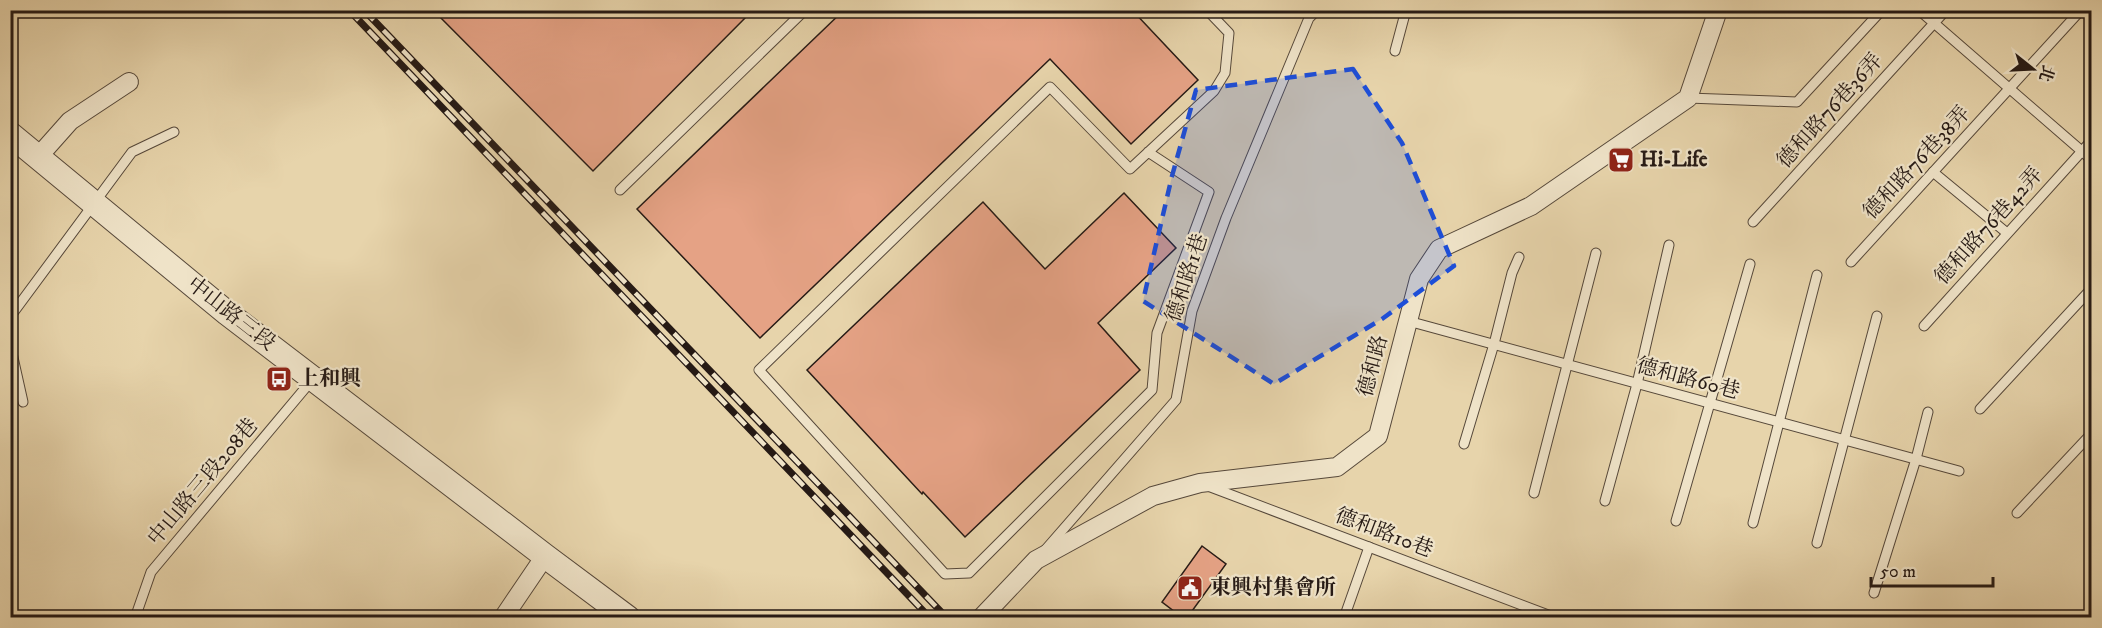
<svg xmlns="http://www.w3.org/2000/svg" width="2102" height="628" font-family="'IM FELL DW Pica','Noto Serif TC',serif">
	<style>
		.building { fill: #e5a285; stroke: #261a15; stroke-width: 1.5 }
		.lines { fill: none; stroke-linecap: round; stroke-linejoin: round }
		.service-casing { stroke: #56483a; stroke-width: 11 }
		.minor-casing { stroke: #56483a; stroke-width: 20 }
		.tertiary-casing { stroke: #56483a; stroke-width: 26 }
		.service { stroke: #efe3c8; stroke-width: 9 }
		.minor { stroke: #efe3c8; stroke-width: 18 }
		.tertiary { stroke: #efe3c8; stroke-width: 24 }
		.rail-casing { stroke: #261a15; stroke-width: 7 }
		.rail { stroke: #efe3c8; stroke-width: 4.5; stroke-dasharray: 14; stroke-linecap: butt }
		.marked { fill: #1d4ed8; fill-opacity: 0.2; stroke: #1d4ed8; stroke-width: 4.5; stroke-dasharray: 12 8; stroke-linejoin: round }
		.labels { text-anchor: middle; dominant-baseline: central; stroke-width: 4.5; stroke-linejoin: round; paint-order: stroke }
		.street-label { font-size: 21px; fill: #261a15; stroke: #efe3c8 }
		.poi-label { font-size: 21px; font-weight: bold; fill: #261a15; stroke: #efe3c8; text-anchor: start }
	</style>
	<rect width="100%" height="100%" fill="#e7d4ab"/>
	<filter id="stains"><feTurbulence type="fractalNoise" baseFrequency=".00333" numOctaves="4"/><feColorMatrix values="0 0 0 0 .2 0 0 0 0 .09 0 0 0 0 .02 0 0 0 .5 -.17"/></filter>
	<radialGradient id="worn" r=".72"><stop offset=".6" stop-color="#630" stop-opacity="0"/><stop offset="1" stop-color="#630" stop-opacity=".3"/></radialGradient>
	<!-- building -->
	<g class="building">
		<polygon points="433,10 753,10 593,171"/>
		<polygon points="844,10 1132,10 1198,80 1131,144 1050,59 760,338 637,209"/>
		<polygon points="1124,193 1176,248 1098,323 1140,370 965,537 923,492 922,494 807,370 983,202 1045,269"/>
		<polygon points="1202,546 1226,564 1187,618 1183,618 1162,602"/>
	</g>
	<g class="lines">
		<!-- service casing -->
		<g class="service-casing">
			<g id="service">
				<polyline points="1919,10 2092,160"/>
				<polyline points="1395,51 1406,10"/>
				<polyline points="1688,98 1797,102 1882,10"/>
				<polyline points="1148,152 1209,192 1157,333 1152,390 969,573 945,574 759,370 1050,87 1130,169 1214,91 1225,73 1229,33 1207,10"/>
				<polyline points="1933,172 2007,233"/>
				<polyline points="620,190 805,10"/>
				<polyline points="1753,222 1946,10"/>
				<polyline points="1851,262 2081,10"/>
				<polyline points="10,317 132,152 174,132"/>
				<polyline points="1408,321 1959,471"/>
				<polyline points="1924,326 2092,140"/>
				<polyline points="10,344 23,402"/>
				<polyline points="1980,409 2092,288"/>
				<polyline points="1464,444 1494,344 1512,273 1519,257"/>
				<polyline points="1208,486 1556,618"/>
				<polyline points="1534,493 1596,253"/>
				<polyline points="1605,501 1637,384 1669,245"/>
				<polyline points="2017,513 2092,433"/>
				<polyline points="1676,521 1750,264"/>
				<polyline points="1753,523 1817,275"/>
				<polyline points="1817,543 1877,316"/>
				<polyline points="1046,549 1176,400 1192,311 1226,218 1309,18 1317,10"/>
				<polyline points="1874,593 1916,459 1928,412"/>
				<polyline points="135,618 151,572 312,380"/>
				<polyline points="1344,618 1369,547"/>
			</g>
		</g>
		<!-- minor casing -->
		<g class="minor-casing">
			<g id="minor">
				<polyline points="38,157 70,121 129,82"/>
				<polyline points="503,618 545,556"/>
				<polyline points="981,618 1036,560 1153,496 1200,483 1337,467 1378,436 1419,279 1439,249 1531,206 1688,98 1718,10"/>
			</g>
		</g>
		<!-- tertiary casing -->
		<g class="tertiary-casing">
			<polyline id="tertiary" points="10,134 227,313 545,556 628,618"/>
		</g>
		<!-- service -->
		<use href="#service" class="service"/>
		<!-- minor -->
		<use href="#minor" class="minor"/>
		<!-- tertiary -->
		<use href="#tertiary" class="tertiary"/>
		<!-- rail casing -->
		<g class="rail-casing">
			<g id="rail">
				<polyline points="349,10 930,618"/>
				<polyline points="364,10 947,618"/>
			</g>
		</g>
		<!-- rail -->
		<use href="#rail" class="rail"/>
	</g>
	<!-- marked area -->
	<path class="marked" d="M1353,69L1402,143L1454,266L1382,319L1274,384L1143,301L1172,176L1196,90Z"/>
	<!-- icons -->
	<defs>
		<g id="supermarket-square" transform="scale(1.35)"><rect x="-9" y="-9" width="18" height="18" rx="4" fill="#8f2418" stroke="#efe3c8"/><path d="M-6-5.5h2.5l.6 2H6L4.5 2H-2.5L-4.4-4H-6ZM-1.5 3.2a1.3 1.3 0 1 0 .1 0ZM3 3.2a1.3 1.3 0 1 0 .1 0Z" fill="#fff"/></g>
		<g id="bus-square" transform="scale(1.35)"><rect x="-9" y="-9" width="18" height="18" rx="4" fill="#8f2418" stroke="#efe3c8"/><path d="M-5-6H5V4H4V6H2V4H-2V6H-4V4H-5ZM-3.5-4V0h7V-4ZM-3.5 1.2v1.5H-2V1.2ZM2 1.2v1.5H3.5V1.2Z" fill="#fff"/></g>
		<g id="civic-square" transform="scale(1.35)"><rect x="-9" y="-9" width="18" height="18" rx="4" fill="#8f2418" stroke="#efe3c8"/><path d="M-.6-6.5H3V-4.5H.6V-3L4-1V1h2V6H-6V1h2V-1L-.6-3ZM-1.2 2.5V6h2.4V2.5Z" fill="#fff"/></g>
	</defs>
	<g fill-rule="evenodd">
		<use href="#supermarket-square" x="1621" y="160"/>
		<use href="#bus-square" x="279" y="379"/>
		<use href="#civic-square" x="1190" y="588"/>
	</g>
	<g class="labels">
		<!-- street labels -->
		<g class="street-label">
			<text transform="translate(1830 111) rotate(-48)">德和路76巷36弄</text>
			<text transform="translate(1917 163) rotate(-47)">德和路76巷38弄</text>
			<text transform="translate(1989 226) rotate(-48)">德和路76巷42弄</text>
			<text transform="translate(1187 278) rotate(-72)">德和路1巷</text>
			<text transform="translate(231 314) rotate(38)">中山路三段</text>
			<text transform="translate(1373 366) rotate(-75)">德和路</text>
			<text transform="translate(1688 379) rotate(15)">德和路60巷</text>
			<text transform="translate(203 482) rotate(-50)">中山路三段208巷</text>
			<text transform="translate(1384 533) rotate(21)">德和路10巷</text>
		</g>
		<!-- poi labels -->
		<g class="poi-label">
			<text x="1640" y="160">Hi-Life</text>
			<text x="298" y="379">上和興</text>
			<text x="1210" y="588">東興村集會所</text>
		</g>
	</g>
	<!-- margin -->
	<rect width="2102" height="628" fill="none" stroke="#e7d4ab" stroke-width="36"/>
	<rect x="12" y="12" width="2078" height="604" fill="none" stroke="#261a15" stroke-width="3"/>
	<rect x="18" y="18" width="2066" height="592" fill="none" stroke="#261a15" stroke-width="1.5"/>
	<!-- north arrow -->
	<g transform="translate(2033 69) rotate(108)" stroke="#efe3c8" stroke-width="4.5" paint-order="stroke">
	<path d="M0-4.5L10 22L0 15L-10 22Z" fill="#261a15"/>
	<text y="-9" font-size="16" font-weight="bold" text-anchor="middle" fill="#261a15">北</text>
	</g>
	<!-- scale -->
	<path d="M1871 577v9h122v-9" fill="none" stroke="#261a15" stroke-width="3"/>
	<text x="1880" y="577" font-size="18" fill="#261a15" stroke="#efe3c8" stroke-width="4.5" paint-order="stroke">50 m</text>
	<rect width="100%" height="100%" filter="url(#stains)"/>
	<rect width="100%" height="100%" fill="url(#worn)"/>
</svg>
